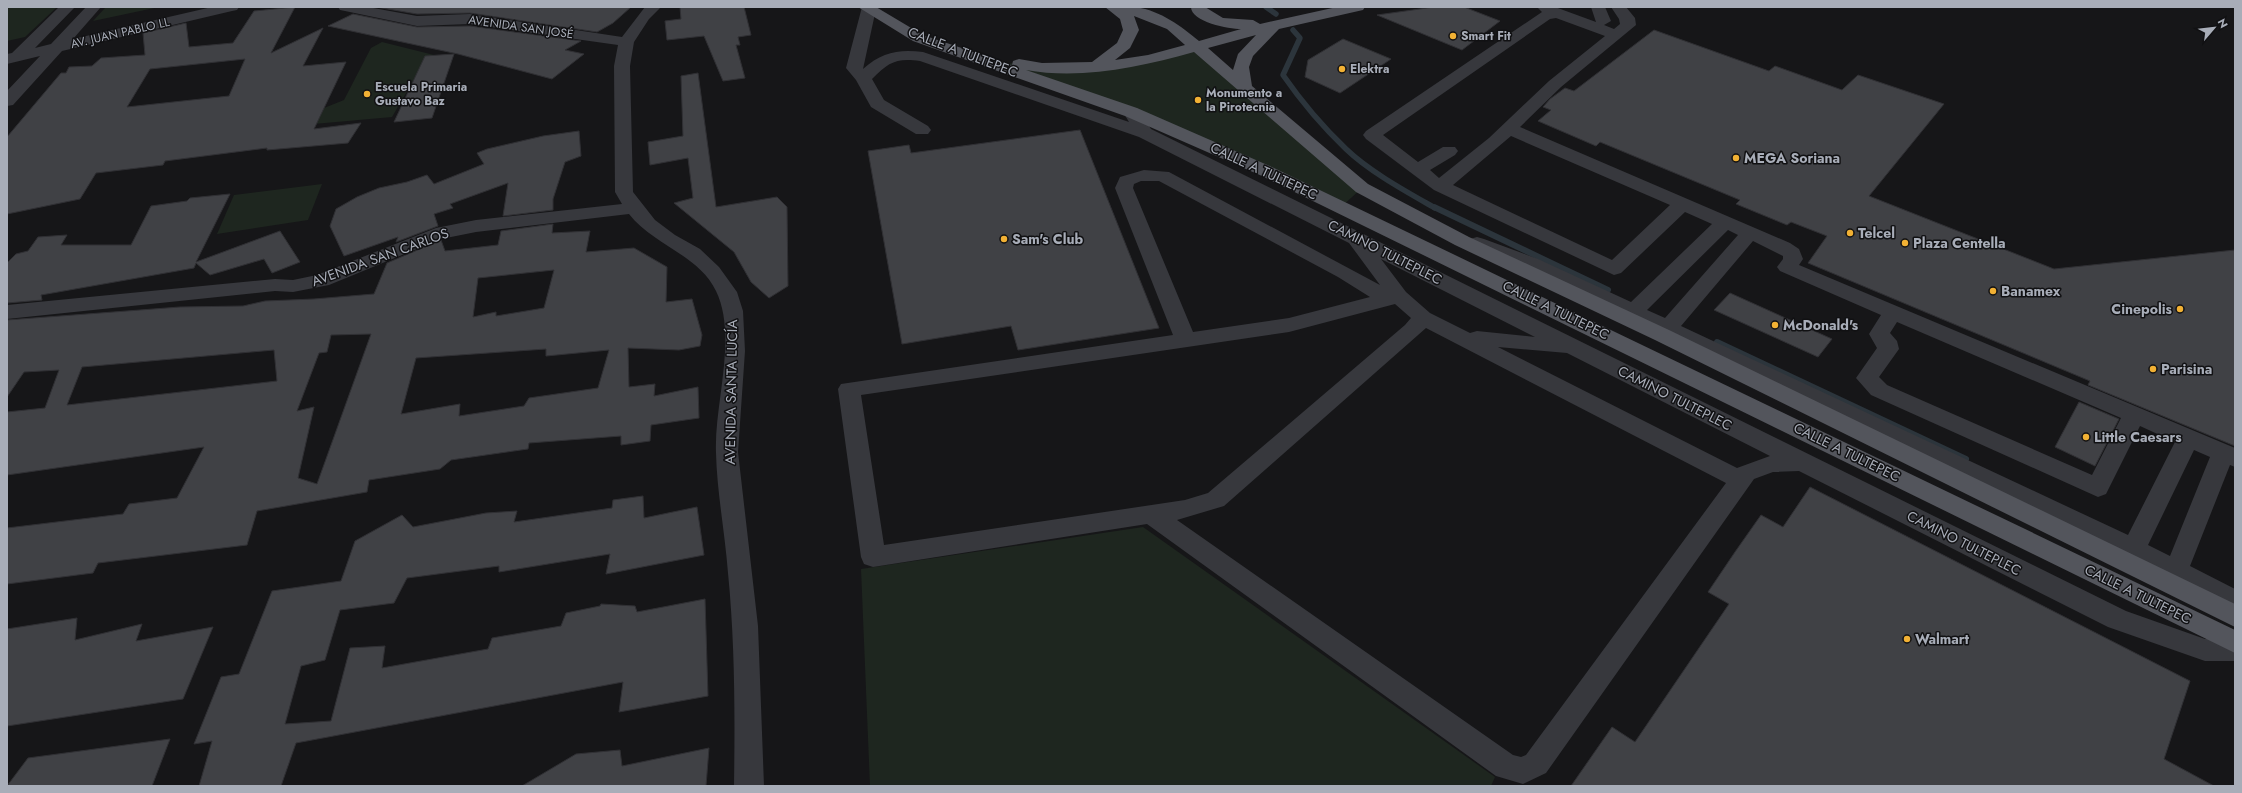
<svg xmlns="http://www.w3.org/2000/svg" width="2242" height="793" font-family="Jost,sans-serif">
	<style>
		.green { fill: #1e261f }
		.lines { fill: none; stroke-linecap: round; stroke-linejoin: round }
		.stream-far1 { stroke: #2c353c; stroke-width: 5.5 }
		.stream { stroke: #2c353c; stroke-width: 6 }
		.building { fill: #404145; stroke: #303034; fill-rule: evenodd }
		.minor { fill: #37383d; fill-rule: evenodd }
		.major { fill: #53555c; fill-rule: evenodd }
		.poi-dot { fill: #f2b134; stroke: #111113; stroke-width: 1.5 }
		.labels { text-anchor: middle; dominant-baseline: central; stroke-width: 3; stroke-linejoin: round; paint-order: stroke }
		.far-street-label { font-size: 12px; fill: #a8adb8; stroke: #111113 }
		.far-poi-label { font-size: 12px; font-weight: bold; fill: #a8adb8; stroke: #111113; text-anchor: start }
		.street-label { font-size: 14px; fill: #a8adb8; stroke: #111113 }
		.poi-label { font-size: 14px; font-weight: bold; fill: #a8adb8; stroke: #111113; text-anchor: start }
	</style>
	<rect width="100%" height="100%" fill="#161618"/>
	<!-- green -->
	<g class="green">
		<polygon points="7,7 57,7 25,37 7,41"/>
		<polygon points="106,7 159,7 93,21"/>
		<polygon points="382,42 434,55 417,74 392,117 314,124 324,108 344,100 371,48"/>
		<polygon points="1196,47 1362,188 1341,207 1100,98 971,57 1042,68 1089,68"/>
		<polygon points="322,184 308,220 217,234 234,195"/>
		<polygon points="1143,527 1495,777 1491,786 870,786 861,569"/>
	</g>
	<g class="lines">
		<!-- stream-far1 -->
		<g class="stream-far1">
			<polyline points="1266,7 1276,14"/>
			<path d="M1293,30L1300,38L1283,75C1301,101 1323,127 1346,149C1370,172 1407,192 1435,208"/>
		</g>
		<!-- stream -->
		<g class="stream">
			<polyline points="1434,207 1608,290"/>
			<polyline points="1717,342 1966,459"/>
		</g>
	</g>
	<!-- building -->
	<g class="building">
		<path d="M295,7L271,53L323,28L303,66L346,62L314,129L361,123L348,143L267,150V148L165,161L163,165L96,173L80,199L7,214V137L61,73H66L69,67L92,66L101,58L145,55L143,33L186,23L189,47L233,43L254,11ZM245,59L229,96L127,107L150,69Z"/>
		<polygon points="376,7 631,7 613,23 597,32 470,13 417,14"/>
		<polygon points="680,7 744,7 751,35 738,37 740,45 736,45 745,78 723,81 704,36 667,40 665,21 681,19"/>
		<polygon points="1434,7 1464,7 1500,21 1462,50 1377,15"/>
		<polygon points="353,14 417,27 470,26 581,41 565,50 584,54 552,79 458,54 328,26"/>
		<polygon points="1654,30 1769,71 1775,66 1842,90 1858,75 1944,104 1869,196 2054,269 2235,250 2235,446 2088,385 2090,381 1808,263 1827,236 1791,222 1787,225 1736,204 1740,200 1600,142 1596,146 1538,121 1551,110 1543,107 1550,99 1565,88 1574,91"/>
		<polygon points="1343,39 1391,59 1340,93 1305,77 1308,60"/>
		<polygon points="454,54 432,118 394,122 425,56"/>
		<polygon points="698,73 716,207 777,197 787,207 788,286 769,298 751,282 734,252 674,203 693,198 688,158 650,165 648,142 683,136 681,76"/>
		<polygon points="1080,130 1159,328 1018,350 1011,326 902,344 868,151 909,145 911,153"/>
		<polygon points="579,131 581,156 565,162 553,199 553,210 503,216 508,183 450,204 453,208 434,214 438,226 396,242 398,237 344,256 330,226 336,209 357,197 379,188 407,182 427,175 434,184 484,164 477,153 487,149 543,136"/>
		<polygon points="230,194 196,262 280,231 300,262 272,273 264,259 210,275 196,263 194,268 41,295 42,300 7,303 7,263 16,254 28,251 38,237 67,235 61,245 131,245 151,206 187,201 190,198"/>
		<path d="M553,224L552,233L590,231L586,252L634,248L667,267L666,302L692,299L702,335L700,346L679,350L628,348L629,387L655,384L654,396L698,387L699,418L651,425L650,441L621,445V436L529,443L528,449L451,460L440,469L369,480L367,492L257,511L247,545L98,563L93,573L7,584V528L123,514L129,504L177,498L204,447L7,475V412L45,408L59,370L24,372L7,397V320L180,307L243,306L265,301L314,299L374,294L387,263L441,240L445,251L498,245L501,231ZM554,270L544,308L496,316V312L473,317L478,278ZM371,334L317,484L298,478L314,407L297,411L319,353L327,352L331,335ZM546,349V356L609,350L598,388L529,398L524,406L459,416L460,404L401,414L416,358ZM274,350L277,381L67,405L82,367Z"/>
		<polygon points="1730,293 1832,339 1818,357 1714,310"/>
		<polygon points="2079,402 2119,419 2095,466 2055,447"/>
		<polygon points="1810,487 2190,681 2164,759 2214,786 1571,786 1612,727 1635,742 1729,604 1708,592 1735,552 1761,515 1783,527"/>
		<polygon points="643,496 644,518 697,507 704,555 606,574 610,554 499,572 499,566 407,578 394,603 340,610 325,660 301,666 285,724 331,721 350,648 385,646 382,668 488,649 492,638 561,626 566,613 600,606 601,604 635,606 637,612 705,599 708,696 619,712 623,682 296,743 281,786 199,786 212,741 194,744 221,677 239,674 272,591 341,581 355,541 402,515 413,527 486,513 517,511 514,522 612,508 613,500"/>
		<polygon points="77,618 75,640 142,624 136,641 213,627 183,699 7,726 7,629"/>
		<polygon points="170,739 152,786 7,786 28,758"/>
		<polygon points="709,748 706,786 522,786 576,754 620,750 622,766"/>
	</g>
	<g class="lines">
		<!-- minor -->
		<g class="minor">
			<polygon points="59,7 75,7 35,48 51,44 86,7 101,7 73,39 212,7 239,7 237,10 232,11 62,51 13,105 7,106 7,91 40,56 7,64 7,54 12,53"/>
			<path d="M338,7H368L417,16L470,14L622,37L645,7H661L649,19L634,42L630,66L633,192L655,220L675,235L700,249L719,267L737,292L743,311L745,351L738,452L758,626L764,786H734C735,715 735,644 728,573C725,533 717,493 716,453C714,403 738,337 716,291C699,255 653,245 629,214L476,232L441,239L329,285L293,292L275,291L7,319V305L275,279L293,280L317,275L436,228L476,220L622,204L615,192L614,66L618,45L470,24L417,26L345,11L340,10Z"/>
			<path d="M862,7H874L876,9L863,69C882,52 899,49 923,52L1129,122L1123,112L1125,108H1137L1151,129L2126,611L2205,639H2235V661H2205L2108,627L1799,471L1773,472L1754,479L1546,773L1523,784L1496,776L1147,524L873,567L864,564L861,557L838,389L841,384L1173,335L1115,188L1120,177L1144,170L1169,172L1380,285L1349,243L1139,137L920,61C896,58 889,62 872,79L884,100L928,126L931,130L928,134H916L871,107L856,80L846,68ZM1141,181H1159L1338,277L1370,297L1289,318L1193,332L1133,188L1134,184ZM1381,259L1535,337L1477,331L1470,333L1430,313L1406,292ZM1395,304L1411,318L1405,325L1208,493L1185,500L884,545L861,395L1289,332ZM1426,328L1726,483L1526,755L1521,757L1513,755L1177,520L1224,506ZM1498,347L1567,353L1770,456L1737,468Z"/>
			<path d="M1537,7H1555L1596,22L1591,7H1605L1611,21L1604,25L1614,29L1620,24L1619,19L1611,7H1626L1635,18L1636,25L1561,87L1520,127L1790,243L1799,249L1803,259L1799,265L2235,448V467L2230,465L2190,566L2235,589V612L2125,556L1524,267L1470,247L1467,243L1470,239L1477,237L1484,239L1538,259L1631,302L1712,224L1685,212L1621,273L1614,275L1434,190L1366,139L1363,135L1366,131L1542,12ZM1556,18L1605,36L1549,81L1489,138L1439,178L1430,170L1455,155L1458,151L1455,147H1443L1418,162L1383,135L1550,19ZM1511,136L1670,205L1612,260L1453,185ZM1728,230L1738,235L1665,318L1647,310ZM1753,241L1783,256V259L1777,267L1780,271L1881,315L1869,334L1877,348L1856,378L1871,395L2098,497L2106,494L2140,426L2175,442L2128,535L1681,326ZM1897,322L2121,418L2092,475L1887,385L1879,377L1899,349L1897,341L1890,333ZM2194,450L2210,457L2170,556L2148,545Z"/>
		</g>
		<!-- major -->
		<path class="major" d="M858,7H876L923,35L1012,65L1013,61L1019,59L1042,63L1092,62L1117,43L1123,30L1120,19L1105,7C1115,7 1126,6 1136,7C1161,11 1181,26 1199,41L1241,29C1229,29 1191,22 1191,7H1205L1223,18L1253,20L1260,24L1337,7H1365L1363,10L1279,29L1253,56L1249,67L1252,86L1368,184L1469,237L1669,330L2235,604V627L1655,340L1455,245L1356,192L1194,52C1140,67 1081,80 1026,70L1137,108L1274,168L2235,630V653L1262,176L1125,116L913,41ZM1134,16L1167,29L1185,45L1148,55L1115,60L1130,48L1139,30ZM1256,35L1238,54L1233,70L1208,48Z"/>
	</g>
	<!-- markers -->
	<g class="poi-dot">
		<circle cx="1453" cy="36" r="4"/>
		<circle cx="1342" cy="69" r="4"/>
		<circle cx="367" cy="94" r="4"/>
		<circle cx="1198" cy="100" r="4"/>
		<circle cx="1736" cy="158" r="4"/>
		<circle cx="1850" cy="233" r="4"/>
		<circle cx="1004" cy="239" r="4"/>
		<circle cx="1905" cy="243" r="4"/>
		<circle cx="1993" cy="291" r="4"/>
		<circle cx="2180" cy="309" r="4"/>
		<circle cx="1775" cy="325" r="4"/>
		<circle cx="2153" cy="369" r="4"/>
		<circle cx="2086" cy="437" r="4"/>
		<circle cx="1907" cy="639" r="4"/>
	</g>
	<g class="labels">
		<!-- far-street labels -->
		<g class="far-street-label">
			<text transform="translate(521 27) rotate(8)">AVENIDA SAN JOSÉ</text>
			<text transform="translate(120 33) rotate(-13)">AV. JUAN PABLO LL</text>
		</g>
		<!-- far-poi labels -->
		<g class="far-poi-label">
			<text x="1461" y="36">Smart Fit</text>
			<text x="1350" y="69">Elektra</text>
			<text x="375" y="87">Escuela Primaria<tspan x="375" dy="14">Gustavo Baz</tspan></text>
			<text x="1206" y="93">Monumento a<tspan x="1206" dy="14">la Pirotecnia</tspan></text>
		</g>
		<!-- street labels -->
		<g class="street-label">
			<text transform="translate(963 52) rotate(21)">CALLE A TULTEPEC</text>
			<text transform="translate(1264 171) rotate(25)">CALLE A TULTEPEC</text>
			<text transform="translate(1385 252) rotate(27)">CAMINO TULTEPLEC</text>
			<text transform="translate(380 257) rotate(-20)">AVENIDA SAN CARLOS</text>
			<text transform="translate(1556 310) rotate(26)">CALLE A TULTEPEC</text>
			<text transform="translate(731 392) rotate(-89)">AVENIDA SANTA LUCÍA</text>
			<text transform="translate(1675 398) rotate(27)">CAMINO TULTEPLEC</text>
			<text transform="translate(1847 452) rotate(26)">CALLE A TULTEPEC</text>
			<text transform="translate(1964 543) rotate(27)">CAMINO TULTEPLEC</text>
			<text transform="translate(2138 594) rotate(26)">CALLE A TULTEPEC</text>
		</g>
		<!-- poi labels -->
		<g class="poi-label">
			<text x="1744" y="158">MEGA Soriana</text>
			<text x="1858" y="233">Telcel</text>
			<text x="1012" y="239">Sam's Club</text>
			<text x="1913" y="243">Plaza Centella</text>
			<text x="2001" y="291">Banamex</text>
			<text x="2172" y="309" text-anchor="end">Cinepolis</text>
			<text x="1783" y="325">McDonald's</text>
			<text x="2161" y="369">Parisina</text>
			<text x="2094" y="437">Little Caesars</text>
			<text x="1915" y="639">Walmart</text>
		</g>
	</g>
	<!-- border -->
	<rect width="2242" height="793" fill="none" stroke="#a8adb8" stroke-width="16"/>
	<!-- north arrow -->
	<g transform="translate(2214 28) rotate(62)" stroke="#111113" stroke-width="3" paint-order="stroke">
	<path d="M0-3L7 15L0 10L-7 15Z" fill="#a8adb8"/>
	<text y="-6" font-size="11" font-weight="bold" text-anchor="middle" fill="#a8adb8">N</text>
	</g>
</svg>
